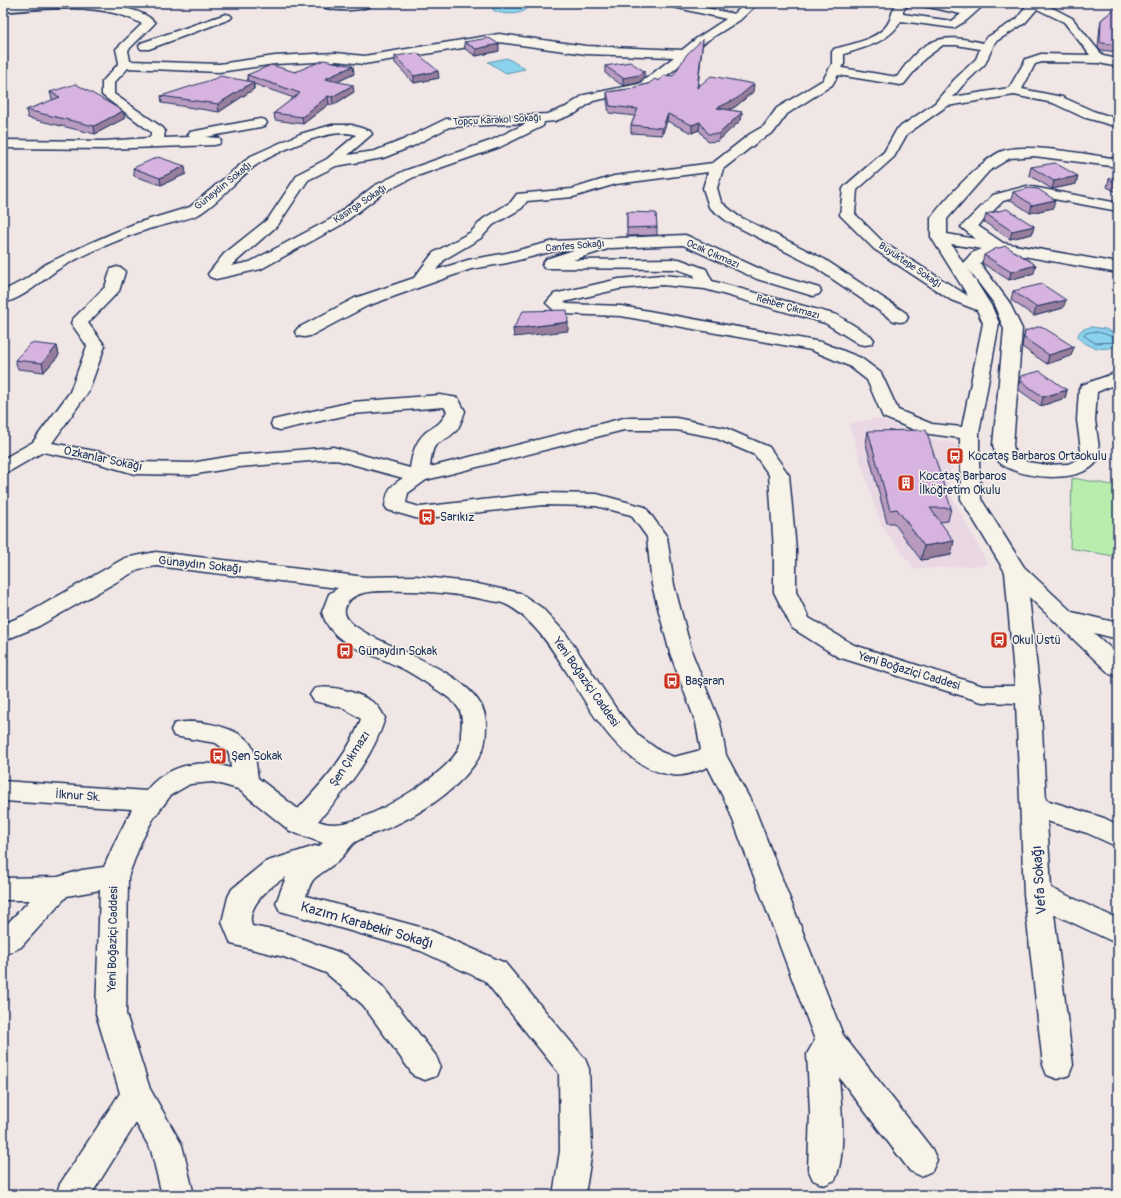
<svg xmlns="http://www.w3.org/2000/svg" width="1121" height="1198" font-family="Pangolin,sans-serif">
	<style>
		.built { fill: #e9d7e4 }
		.green { fill: #b9edae; stroke: #6a8e86 }
		.water { fill: #8bd3ec; stroke: #5e91b3 }
		.lines { fill: none; stroke-linecap: round; stroke-linejoin: round }
		.shore { stroke: #487197; stroke-width: 1 }
		.minor-casing { stroke: #1b2f5e; stroke-width: 3 }
		.minor { fill: #f7f3e8; fill-rule: evenodd }
		.wall { fill: #b99bc0; stroke: #1b2f5e }
		.shaded-wall { fill: #967e9c; stroke: #1b2f5e }
		.building { fill: #d7b4df; stroke: #1b2f5e }
		.labels { text-anchor: middle; dominant-baseline: central; stroke-width: 3; stroke-linejoin: round; paint-order: stroke }
		.far-street-label { font-size: 10px; fill: #1b2f5e; stroke: #f7f3e8 }
		.poi-label { font-size: 12px; fill: #1b2f5e; stroke: #f7f3e8; text-anchor: start }
		.street-label { font-size: 12px; fill: #1b2f5e; stroke: #f7f3e8 }
		.near-street-label { font-size: 14px; fill: #1b2f5e; stroke: #f7f3e8 }
	</style>
	<rect width="100%" height="100%" fill="#f1e6e6"/>
	<filter id="ink" filterUnits="userSpaceOnUse"><feTurbulence type="fractalNoise" baseFrequency=".025" numOctaves="2"/><feDisplacementMap in="SourceGraphic" scale="8" xChannelSelector="R" yChannelSelector="G"/><feConvolveMatrix kernelMatrix="1 2 1 2 8 2 1 2 1" color-interpolation-filters="sRGB"/></filter>
	<g filter="url(#ink)">
		<!-- built -->
		<polygon class="built" points="877,418 922,437 957,444 947,487 988,565 914,569 880,523 849,424"/>
		<!-- green -->
		<polygon class="green" points="1072,478 1118,486 1118,557 1070,548"/>
		<!-- water -->
		<g class="water">
			<path d="M500,3H521L528,8C520,16 502,15 493,10V6Z"/>
			<polygon points="507,58 525,69 506,73 488,62"/>
			<path d="M1092,327L1105,329L1117,334L1118,345C1106,352 1085,348 1078,336C1079,329 1086,328 1092,327Z"/>
		</g>
		<g class="lines">
			<!-- shore -->
			<path class="shore" d="M1118,338C1106,336 1095,327 1083,335L1095,343L1118,342"/>
			<!-- minor casing -->
			<g class="minor-casing">
				<g id="minor">
					<path d="M35,3C62,3 138,0 155,23L128,50L130,61L219,64L275,56L336,53L364,56L499,34L586,46L682,50L697,38L726,19L665,5L663,3H684L734,14L746,3H758L740,20L705,42L674,70L647,90L593,101L576,113L555,121L544,122L543,126L500,147L414,177L384,192L341,225L261,269L216,279L210,277L208,274L224,254L268,219L298,174L327,159L356,135C333,126 282,150 261,162C239,175 223,199 201,213C189,220 161,225 146,230C121,238 80,256 57,270C40,282 24,298 3,303V291L26,279L46,264L88,244L134,224L190,207L251,156L300,134L332,125H352L370,131L372,134L348,155L375,151L403,140L446,119L548,114L566,107L584,95L639,84L674,57L586,54L499,42L364,64L336,61L275,64L219,72L128,68L114,83V94L163,128L165,131L164,138L190,137L188,135L190,132L260,119L265,120L267,123L265,126L260,127L206,137L219,138L221,141L219,144L214,145L104,149L3,148V140L104,141L149,138L151,136V132L102,95V82L119,63L116,49L142,24C105,2 44,8 3,12V6ZM527,123L490,141L404,171L374,186L331,219L250,262L231,266L278,225L308,180L336,166L383,158L413,146L449,127Z"/>
					<path d="M326,3H338V5L374,3C366,12 337,11 326,8L324,6Z"/>
					<path d="M898,3H911L903,10V14L952,21L961,14L919,5L917,3H939L967,9L973,3H986L967,20L954,28L901,21C889,42 866,47 844,54V64L842,68L897,77C923,39 938,32 983,43L986,38L1017,19L1028,3H1043L1072,18L1103,56L1118,59V67L1099,63L1042,62L1035,64L1022,89L1062,97L1093,111L1118,119V127L1083,117L1053,103L1014,95L947,106L907,134L894,157L857,190L855,214L884,243L968,296L931,237V218C945,199 981,160 1002,151C1025,142 1092,155 1118,159V167L1034,156L1010,158L989,171L947,219V234L976,239L961,227L993,195L1027,186L1118,203V211L1027,194L1003,201L978,226L1003,243L1118,263V273L1001,252L984,259L980,263L1009,302L1022,329L1013,445L1015,455L1027,462L1047,465L1068,464L1077,460L1080,457L1081,450L1077,420L1079,389L1082,385L1118,372V383L1097,392L1095,420L1100,455C1091,486 1019,480 999,462C995,458 995,451 993,445L1004,329L993,302L968,269L992,307L999,323L979,433V463L981,499L1024,567L1072,612L1118,623V639L1094,633L1118,655V676L1110,674L1029,597L1040,695L1046,800L1104,818L1118,825V847L1087,833L1047,821L1051,888L1118,919V944L1054,914L1073,1065L1069,1075L1058,1079L1047,1075L1043,1065L1024,894L1016,703L982,702L838,657L792,628L774,592V550L769,475L755,455L713,437L676,430H624L426,480L408,493L406,503L420,507L543,493L597,494L645,507L667,537L674,585L692,653L720,723L726,755L754,807L843,1035L932,1149L937,1160L932,1171L921,1176L910,1171L839,1077C841,1106 847,1154 835,1180L824,1185L813,1180L808,1169L810,1112L807,1054L815,1040L728,807L708,767C698,771 683,777 672,775C604,765 578,675 536,629C528,620 517,609 505,604C498,601 490,601 482,599C451,593 419,590 387,591C373,591 349,591 345,609C338,641 483,662 486,722C486,730 486,742 483,749C469,782 427,810 395,825C383,831 369,834 357,841C351,844 347,852 342,857C334,866 322,871 313,880C310,884 308,891 306,896L427,929L505,963L585,1059L589,1069L592,1151L585,1195H553L560,1151L559,1073L485,981L421,951L280,911L276,903L286,877C271,885 245,907 252,926L286,933L346,955L383,987L436,1056L440,1066L436,1076L425,1080L414,1076L363,1005L326,973L284,957L231,944L222,922L228,897L232,889L265,862L315,846L318,847L323,843L290,831L238,789L213,782L190,784L171,795L153,819L141,842L128,877L126,1014L150,1089L182,1145L194,1195H162L151,1150L136,1123L91,1195H56L60,1184L120,1093L96,1014L100,890L67,896L21,947L3,956V928L30,900H3V878L58,877L82,870L104,867L115,842L132,809L3,801V781L146,791C161,771 188,761 213,764C219,764 226,767 231,768L229,753L216,743L174,736L171,730L174,724C194,718 239,726 251,745C256,753 256,767 258,778L298,809C324,781 348,755 361,719L344,708L314,701L310,695L314,689C330,684 357,692 371,701C378,705 381,711 385,718C372,759 346,790 318,821C338,829 360,819 379,810C399,800 454,768 460,745C461,741 461,736 461,733C462,725 463,716 459,709C454,700 442,693 434,688C422,680 410,672 397,666C370,652 331,646 322,612L329,594L338,588L156,566L139,569L39,626L3,641V624L23,616L125,558L156,552L366,577L416,576L468,582L520,593L542,608L566,634L617,710L639,736L661,752L674,757L701,750L696,723L670,653L652,585L647,537L631,515L596,506L543,505L419,519L388,510L385,506C388,489 389,487 403,478L333,459L239,467L191,475L135,474L97,463L43,452L10,471L3,473V459L33,442L70,392L87,346L71,323L73,319L105,287L111,269L117,267L123,269L125,272L119,291L88,323L105,346L88,392L52,443L100,452L136,462L191,463L239,455L333,447L410,468C412,455 415,442 425,433C438,423 439,427 447,411L444,407L352,414L280,430L273,428L271,424L273,420L352,402L440,395L458,398L465,411C463,417 460,426 456,431C438,448 433,436 430,467L624,418H676L725,428L769,447L789,475L796,550V592L809,618L854,645L983,686H1015L1005,572L961,499L960,438L922,433L883,417L867,380L849,366L811,350L621,316L563,314L557,313L546,303L554,294L619,279L662,275L695,278L694,275L677,269L544,268L542,265L546,259L574,250L554,251L507,263L471,269L367,306L310,336L304,337L298,336L295,332L298,328L355,298L414,278L433,253L471,232L483,219L511,202L517,194L572,189L614,176L713,163L750,134L764,126L777,108L823,80L832,64V52L834,49C851,44 876,40 887,25C893,17 891,9 898,3ZM1037,9L1064,22L1090,55L1041,54L1026,59L1009,88L953,97L962,86L985,64L995,42L1025,23ZM943,45H956L980,49L976,59L954,80L935,103L897,129L884,152L845,186L843,189L840,215L874,249L951,300L977,310L983,323L962,427L932,424L898,410L881,373L861,358L821,342L621,306L567,304L564,302L619,289L662,285L705,289L825,323L859,344L865,345L871,344L874,340L871,336L837,315L712,281L706,269L679,259L573,260L611,248L683,245L757,279L813,296L819,294L821,291L819,288L769,273L690,237L685,235L554,241L507,253L468,260L436,270L445,259L481,238L493,225L522,208L527,201L573,197L616,184L708,172L703,188L709,207L728,222L812,265L894,321L900,322L906,321L908,317L906,313L824,259L738,216L721,202L717,188L723,169L760,140L774,132L787,114L832,85L838,75L900,85L904,84L924,59ZM951,244L982,249L972,253L963,263Z"/>
					<polygon points="226,14 230,15 232,17 230,19 149,49 141,49 139,46 141,43"/>
				</g>
			</g>
			<!-- minor -->
			<use href="#minor" class="minor"/>
		</g>
		<!-- wall -->
		<g class="wall">
			<polygon points="1118,6 1118,52 1100,50 1098,48 1100,26 1101,20"/>
			<polygon points="703,39 698,87 753,92 735,107 728,110 742,112 741,120 718,141 708,142 699,130 692,133 667,121 662,135 631,133 631,125 635,116 609,113 607,100 607,92 635,88 635,87 659,81 673,76"/>
			<polygon points="464,42 499,51 476,56 465,49"/>
			<polygon points="395,56 439,78 414,83 395,63"/>
			<polygon points="605,66 644,71 644,78 638,83 623,86 605,73"/>
			<polygon points="295,72 354,74 337,82 354,92 333,105 329,104 303,124 275,120 274,113 294,98 254,84 254,89 219,112 162,103 161,96 248,81 247,75"/>
			<polygon points="50,92 123,111 125,118 95,134 28,118 26,110 54,100 52,99"/>
			<polygon points="1031,167 1078,176 1076,184 1052,189 1029,175"/>
			<polygon points="133,168 186,174 161,185 134,176"/>
			<polygon points="1118,176 1118,193 1107,187 1109,179"/>
			<polygon points="1013,192 1055,200 1053,208 1030,213 1011,200"/>
			<polygon points="627,212 657,227 657,235 627,236"/>
			<polygon points="986,214 1034,226 1032,234 1010,239 984,222"/>
			<polygon points="984,255 1034,273 1009,280 982,263"/>
			<polygon points="1013,291 1063,308 1034,316 1011,300"/>
			<polygon points="1025,331 1071,356 1047,364 1022,347 1023,340"/>
			<polygon points="57,346 59,355 44,372 18,369 15,360"/>
			<polygon points="1021,376 1067,390 1065,398 1041,406 1019,390 1019,385"/>
			<polygon points="868,431 951,508 948,521 940,522 951,555 921,560 894,523 887,523 866,444"/>
		</g>
		<!-- shaded-wall -->
		<g class="shaded-wall">
			<polygon points="499,44 499,51 476,56 476,49"/>
			<polygon points="353,66 354,74 326,87 325,79"/>
			<polygon points="438,71 439,78 414,83 414,76"/>
			<polygon points="644,71 644,78 638,83 623,86 623,78"/>
			<polygon points="253,82 254,89 219,112 218,104"/>
			<polygon points="754,84 753,92 735,107 717,115 717,108"/>
			<polygon points="353,85 354,92 333,105 332,97"/>
			<polygon points="328,96 329,104 303,124 302,117"/>
			<polygon points="123,111 125,118 95,134 94,126"/>
			<polygon points="742,112 741,120 718,141 719,134"/>
			<polygon points="668,114 667,121 662,135 662,128"/>
			<polygon points="700,122 699,130 692,133 692,125"/>
			<polygon points="185,166 186,174 161,185 160,178"/>
			<polygon points="1078,176 1076,184 1052,189 1054,181"/>
			<polygon points="1055,200 1053,208 1030,213 1032,205"/>
			<polygon points="1034,226 1032,234 1010,239 1012,231"/>
			<polygon points="1036,265 1034,273 1009,280 1011,272"/>
			<polygon points="1066,300 1063,308 1034,316 1036,307"/>
			<polygon points="568,322 568,331 514,337 513,329"/>
			<polygon points="57,346 59,355 44,372 42,363"/>
			<polygon points="1074,347 1071,356 1047,364 1049,355"/>
			<polygon points="1067,390 1065,398 1041,406 1043,397"/>
			<polygon points="954,541 951,555 921,560 924,546"/>
		</g>
		<!-- building -->
		<g class="building">
			<polygon points="1118,6 1118,45 1102,43 1100,41 1101,20"/>
			<polygon points="489,38 499,44 476,49 464,42"/>
			<polygon points="703,39 697,88 711,76 754,84 736,99 717,108 742,112 719,134 708,134 700,122 692,125 668,114 662,128 631,125 638,109 610,106 607,92 637,88 635,87 648,84 655,79 659,81 664,75 673,76 687,54"/>
			<polygon points="417,53 438,71 414,76 395,56"/>
			<polygon points="324,60 353,66 325,79 353,85 332,97 328,96 302,117 274,113 300,93 247,75 271,65 295,72"/>
			<polygon points="630,62 644,71 639,75 623,78 605,66"/>
			<polygon points="220,76 253,82 218,104 161,96 217,78"/>
			<polygon points="76,84 123,111 94,126 26,110 60,97 50,92"/>
			<polygon points="158,157 185,166 160,178 133,168"/>
			<polygon points="1055,163 1078,176 1054,181 1031,167"/>
			<polygon points="1118,176 1118,184 1109,179"/>
			<polygon points="1029,188 1038,189 1055,200 1032,205 1013,192"/>
			<polygon points="1007,209 1034,226 1012,231 986,214"/>
			<polygon points="627,212 656,213 657,227 627,228"/>
			<polygon points="1006,246 1036,265 1011,272 984,255 995,249"/>
			<polygon points="1042,284 1066,300 1036,307 1013,291"/>
			<polygon points="567,310 568,322 513,329 523,311"/>
			<polygon points="1041,326 1074,347 1049,355 1024,338 1025,331"/>
			<polygon points="31,343 57,346 42,363 15,360"/>
			<polygon points="1040,371 1067,390 1043,397 1021,381 1021,376"/>
			<polygon points="926,430 951,508 930,508 954,541 924,546 897,509 890,510 868,431"/>
		</g>
	</g>
	<!-- icons -->
	<defs>
		<g id="bus-square" transform="scale(0.9)"><rect x="-9" y="-9" width="18" height="18" rx="4" fill="#c8321e" stroke="#f7f3e8"/><path d="M-5-6H5V4H4V6H2V4H-2V6H-4V4H-5ZM-3.5-4V0h7V-4ZM-3.5 1.2v1.5H-2V1.2ZM2 1.2v1.5H3.5V1.2Z" fill="#fff"/></g>
		<g id="building-square" transform="scale(0.9)"><rect x="-9" y="-9" width="18" height="18" rx="4" fill="#c8321e" stroke="#f7f3e8"/><path d="M-4-6H4V6H1V3H-1V6H-4ZM-2.5-4.3h1.7v1.8h-1.7ZM.8-4.3h1.7v1.8H.8ZM-2.5-1h1.7V.8h-1.7ZM.8-1h1.7V.8H.8Z" fill="#fff"/></g>
	</defs>
	<g fill-rule="evenodd">
		<use href="#bus-square" x="955" y="456"/>
		<use href="#building-square" x="906" y="483"/>
		<use href="#bus-square" x="427" y="517"/>
		<use href="#bus-square" x="999" y="640"/>
		<use href="#bus-square" x="345" y="651"/>
		<use href="#bus-square" x="672" y="681"/>
		<use href="#bus-square" x="218" y="756"/>
	</g>
	<g class="labels">
		<!-- far-street labels -->
		<g class="far-street-label">
			<text transform="translate(497 120) rotate(-3)">Topçu Karakol Sokağı</text>
			<text transform="translate(223 186) rotate(-39)">Günaydın Sokağı</text>
			<text transform="translate(360 204) rotate(-34)">Kasırga Sokağı</text>
			<text transform="translate(575 246) rotate(-5)">Canfes Sokağı</text>
			<text transform="translate(713 254) rotate(24)">Ocak Çıkmazı</text>
			<text transform="translate(910 265) rotate(34)">Büyüktepe Sokağı</text>
			<text transform="translate(788 307) rotate(16)">Rehber Çıkmazı</text>
		</g>
		<!-- poi labels -->
		<g class="poi-label">
			<text x="968" y="456">Kocataş Barbaros Ortaokulu</text>
			<text x="919" y="476">Kocataş Barbaros<tspan x="919" dy="14">İlköğretim Okulu</tspan></text>
			<text x="440" y="517">Sarıkız</text>
			<text x="1012" y="640">Okul Üstü</text>
			<text x="358" y="651">Günaydın Sokak</text>
			<text x="685" y="681">Başaran</text>
			<text x="231" y="756">Şen Sokak</text>
		</g>
		<!-- street labels -->
		<g class="street-label">
			<text transform="translate(103 459) rotate(12)">Özkanlar Sokağı</text>
			<text transform="translate(200 565) rotate(6)">Günaydın Sokağı</text>
			<text transform="translate(909 671) rotate(17)">Yeni Boğaziçi Caddesi</text>
			<text transform="translate(586 682) rotate(55)">Yeni Boğaziçi Caddesi</text>
			<text transform="translate(350 759) rotate(-57)">Şen Çıkmazı</text>
			<text transform="translate(78 796) rotate(4)">İlknur Sk.</text>
			<text transform="translate(113 939) rotate(-89)">Yeni Boğaziçi Caddesi</text>
		</g>
		<!-- near-street labels -->
		<g class="near-street-label">
			<text transform="translate(1039 880) rotate(-94)">Vefa Sokağı</text>
			<text transform="translate(367 925) rotate(16)">Kazım Karabekir Sokağı</text>
		</g>
	</g>
	<!-- margin -->
	<rect width="1121" height="1198" fill="none" stroke="#f7f3e8" stroke-width="16"/>
	<rect x="8" y="8" width="1105" height="1182" fill="none" stroke="#1b2f5e" stroke-width="1.5" filter="url(#ink)"/>
</svg>
